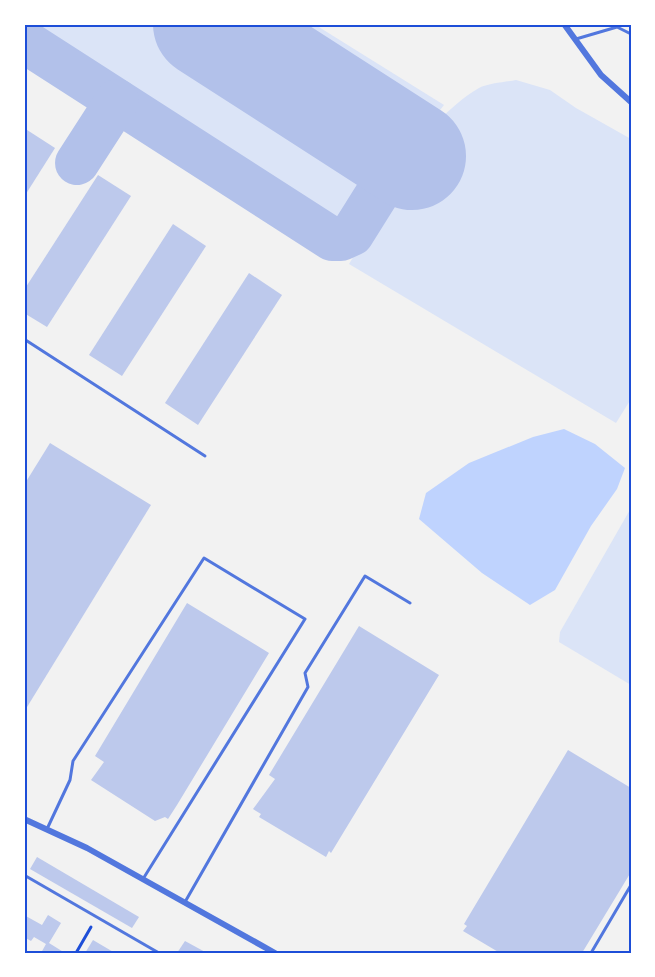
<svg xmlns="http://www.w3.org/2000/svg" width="655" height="977" font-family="Overpass,sans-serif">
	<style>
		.green { fill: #dbe4f7 }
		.water { fill: #bfd3fe }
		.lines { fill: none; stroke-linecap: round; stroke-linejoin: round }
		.taxiway { stroke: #b2c1ea; stroke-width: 44 }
		.runway { stroke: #b2c1ea; stroke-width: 108 }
		.building { fill: #bdc9ec }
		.path { stroke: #1d4ed8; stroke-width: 3 }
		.service { stroke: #5277de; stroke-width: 3 }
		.minor { stroke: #5277de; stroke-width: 6 }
		.neatline { fill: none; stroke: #1d4ed8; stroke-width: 2 }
	</style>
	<rect width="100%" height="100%" fill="#f2f2f2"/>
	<!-- green -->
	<g class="green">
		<polygon points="24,24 166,24 379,161 367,193 340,226 310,212 24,30"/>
		<polygon points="257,24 314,24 444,105 424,130"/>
		<path d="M516,80L550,90L576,108L631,139V399L616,423L349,264L435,124C446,113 464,96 479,88C488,83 505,82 516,80Z"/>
		<polygon points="631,508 631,685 559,642 560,632"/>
	</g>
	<!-- water -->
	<polygon class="water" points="564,429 595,444 625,468 617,489 591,526 555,590 530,605 482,573 419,519 426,493 469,463 533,437"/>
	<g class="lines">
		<!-- taxiway -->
		<g class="taxiway">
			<polyline points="24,41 332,239 341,239 352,234 404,151"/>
			<polyline points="77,163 117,101"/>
		</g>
		<!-- runway -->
		<polyline class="runway" points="207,24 412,156"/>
	</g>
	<!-- building -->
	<g class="building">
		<polygon points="24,128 55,148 24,197"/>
		<polygon points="98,175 131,196 47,327 24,313 24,290"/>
		<polygon points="173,224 206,246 122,376 89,355"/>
		<polygon points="249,273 282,295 198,425 165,403"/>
		<polygon points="50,443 151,505 24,712 24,485"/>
		<polygon points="187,603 269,653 177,805 168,819 165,817 155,821 91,780 104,762 95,756"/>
		<polygon points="359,626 439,675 331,853 329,851 326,857 259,817 261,814 253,809 275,779 269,775"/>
		<polygon points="568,750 631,788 631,872 582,953 500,953 463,931 467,926 464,924"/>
		<polygon points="37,857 139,917 132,928 30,869"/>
		<polygon points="24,915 42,925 48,915 61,923 49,943 65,953 41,953 46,944 34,937 31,941 24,937"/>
		<polygon points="93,940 115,953 85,953"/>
		<polygon points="185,941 207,953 177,953"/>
	</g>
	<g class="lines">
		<!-- path -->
		<polyline class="path" points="76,953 91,927"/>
		<!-- service -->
		<g class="service">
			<polyline points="576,39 617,27 631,34"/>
			<polyline points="24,339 205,456"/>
			<polyline points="47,829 70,780 73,761 204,558 305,619 143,879"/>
			<polyline points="24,875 159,953"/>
			<polyline points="185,902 308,687 305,673 365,576 410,603"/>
			<polyline points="591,953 631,885"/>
		</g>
		<!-- minor -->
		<g class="minor">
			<polyline points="564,24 601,75 631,102"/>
			<polyline points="24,819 87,848 275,953"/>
		</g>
	</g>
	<!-- border -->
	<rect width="655" height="977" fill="none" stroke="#ffffff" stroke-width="51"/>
	<rect x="26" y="26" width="604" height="926" class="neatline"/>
</svg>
